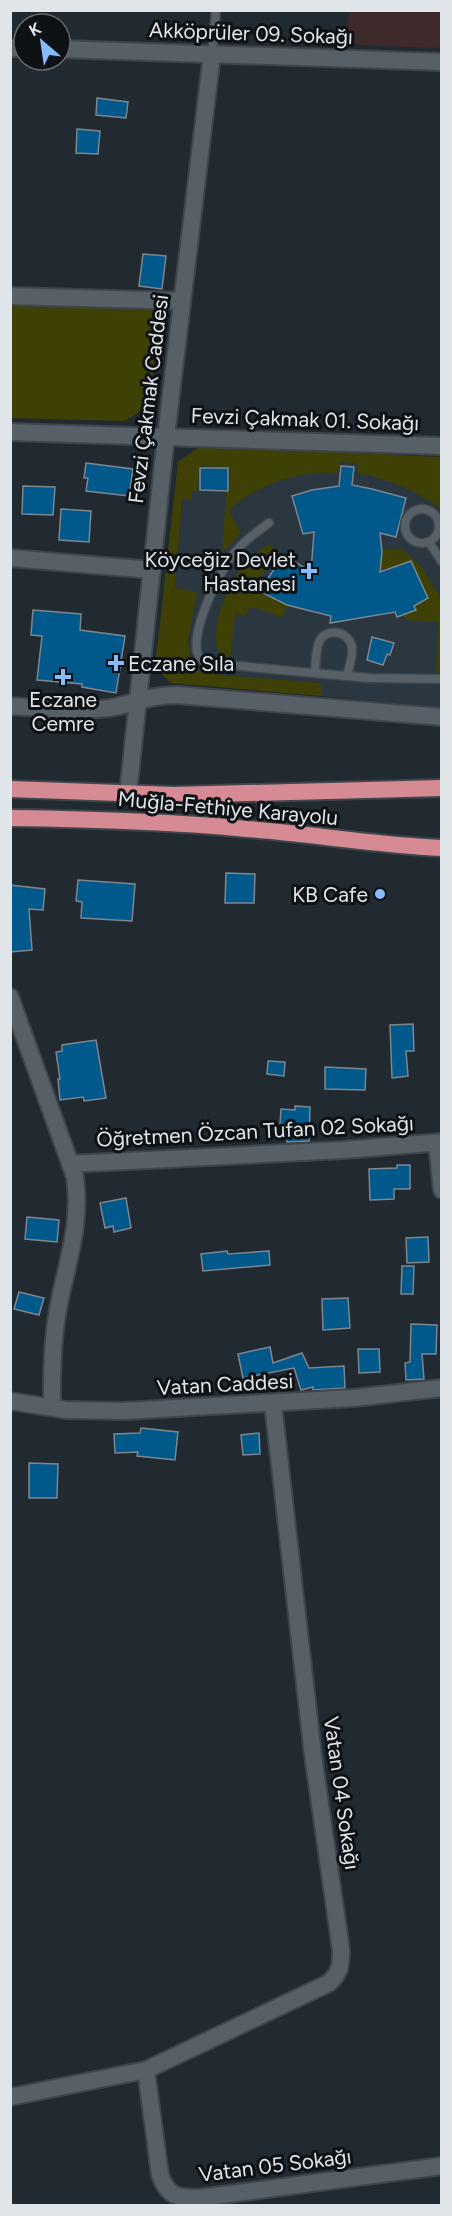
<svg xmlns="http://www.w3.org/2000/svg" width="452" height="2216" font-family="Figtree,sans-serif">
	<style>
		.built { fill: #2a3640 }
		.education { fill: #3e2a2b }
		.green { fill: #3e4006 }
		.building { fill: #01588b; stroke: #7d868e; stroke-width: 1.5 }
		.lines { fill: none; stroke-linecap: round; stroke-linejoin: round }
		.service-casing { stroke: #3f454a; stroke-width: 11 }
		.minor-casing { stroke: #3f454a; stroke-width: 20 }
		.tertiary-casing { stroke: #3f454a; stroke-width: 20 }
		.trunk-casing { stroke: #3f454a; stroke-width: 20 }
		.service { stroke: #575f67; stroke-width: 8 }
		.minor { stroke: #575f67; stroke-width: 16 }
		.tertiary { stroke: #575f67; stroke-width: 16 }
		.trunk { stroke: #d68a94; stroke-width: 16 }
		.poi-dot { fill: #87bbfb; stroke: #0f1215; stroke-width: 2 }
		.labels { text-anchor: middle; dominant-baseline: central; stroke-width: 6; stroke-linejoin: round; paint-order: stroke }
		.street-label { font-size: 21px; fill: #e0e5e9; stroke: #0f1215 }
		.poi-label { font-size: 21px; fill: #e0e5e9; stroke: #0f1215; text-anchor: end }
	</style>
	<rect width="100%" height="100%" fill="#222a31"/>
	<!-- built -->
	<polygon class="built" points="340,462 358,463 357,473 382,478 411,489 441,509 441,707 321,696 321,683 211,674 202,673 192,664 188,651 191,619 175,589 182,500 192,491 198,466 230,467 229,492 226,493 223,552 229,510 245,497 269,484 294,475 308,473 338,472"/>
	<!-- education -->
	<polygon class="education" points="349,11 441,11 441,48 357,45 347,32"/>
	<!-- green -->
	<g class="green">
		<polygon points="11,305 151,309 159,320 149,405 125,421 11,418"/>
		<path d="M200,446L441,457V509C415,490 389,479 357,473V463L340,462L338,473C296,471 261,483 229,510L241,533L222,553L226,492H229L230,467L199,466L197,491H192V500H182L175,588L197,592L188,642L192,664L202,673L211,674L321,683V696L171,683L155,668L178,462Z"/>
		<path d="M268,544L279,552L252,589L287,606L282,618L254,607L248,610L246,616L235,614L230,659L224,658C203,642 227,587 240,570C248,560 258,552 268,544Z"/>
		<path d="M386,548L392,550L401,548L420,565L441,598V672L436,673L438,622L406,620L403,615L416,610L414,605L429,598L411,561L364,575C373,568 382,562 382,550Z"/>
	</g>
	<!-- building -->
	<g class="building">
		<polygon points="97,98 128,102 126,118 96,115"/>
		<polygon points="77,129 100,131 98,154 76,153"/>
		<polygon points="143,254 166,256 162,289 139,286"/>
		<polygon points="86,463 133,469 129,496 86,491 88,478 84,478"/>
		<polygon points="341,466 354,467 352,485 372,489 406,498 396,537 380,533 382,552 380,572 411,561 428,598 414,606 416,610 397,617 395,612 330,623 331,616 287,605 259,591 284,555 311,572 314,532 303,534 292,496 312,490 339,486"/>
		<polygon points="200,468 228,468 228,491 200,490"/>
		<polygon points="23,486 55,487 53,515 22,514"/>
		<polygon points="61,509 91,511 89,542 59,540"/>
		<polygon points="33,610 81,614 80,630 125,636 116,693 82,687 82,684 37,680 42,636 31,635"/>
		<polygon points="372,637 394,643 390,655 387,654 383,665 367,660"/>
		<polygon points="226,873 255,874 254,903 225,903"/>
		<polygon points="78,880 135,884 132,921 81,918 82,902 76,901"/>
		<polygon points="10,885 45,889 43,910 29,909 32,950 10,952"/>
		<polygon points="413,1024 414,1051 406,1051 408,1076 392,1078 390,1025"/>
		<polygon points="96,1040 106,1098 84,1101 83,1097 60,1100 58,1079 60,1079 56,1052 62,1051 62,1045"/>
		<polygon points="268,1061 285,1062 284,1076 267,1074"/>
		<polygon points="325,1067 366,1069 365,1090 325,1089"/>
		<polygon points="295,1106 310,1107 309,1141 287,1142 287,1138 283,1138 284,1124 280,1124 281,1109 295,1110"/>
		<polygon points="397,1165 410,1165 410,1189 394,1189 394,1199 370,1200 369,1169 397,1168"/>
		<polygon points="126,1198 131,1228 114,1232 113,1226 105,1228 100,1203"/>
		<polygon points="27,1217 59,1220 57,1242 25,1239"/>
		<polygon points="428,1237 429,1262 407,1263 406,1238"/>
		<polygon points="227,1251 228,1254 269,1251 270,1265 203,1271 201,1254"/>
		<polygon points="402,1266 414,1266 413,1294 401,1294"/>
		<polygon points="19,1292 44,1298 39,1315 14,1309"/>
		<polygon points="348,1298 350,1328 323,1330 322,1299"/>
		<polygon points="411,1324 437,1325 436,1354 422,1354 424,1379 406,1380 405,1363 410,1362"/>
		<polygon points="270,1347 273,1363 302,1353 309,1368 344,1366 345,1388 313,1390 313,1387 301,1390 294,1368 243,1378 238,1354"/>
		<polygon points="358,1349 379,1349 380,1372 359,1373"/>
		<polygon points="141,1428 178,1432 175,1460 137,1456 138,1452 115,1453 114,1434 140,1433"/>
		<polygon points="259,1433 260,1454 243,1455 241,1435"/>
		<polygon points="29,1463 58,1464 57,1498 29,1498"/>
	</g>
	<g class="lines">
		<!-- service casing -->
		<g class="service-casing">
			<g id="service">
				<polyline points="212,54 216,10"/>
				<circle cx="422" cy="526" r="17"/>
				<path d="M269,523C258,531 246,539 237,550C222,565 185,639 200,658C204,663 211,663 217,664L369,678L442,679"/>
				<polyline points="429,542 442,562"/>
				<path d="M315,673C316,663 315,649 320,640C329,627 350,632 352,648C353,657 349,667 347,676"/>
			</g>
		</g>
		<!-- minor casing -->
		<g class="minor-casing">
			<g id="minor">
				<polyline points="10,48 24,48"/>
				<polyline points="60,49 442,62"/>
				<polyline points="10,296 182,301"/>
				<polyline points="10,432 442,446"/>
				<polyline points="10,558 152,570"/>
				<path d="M10,706C43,708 76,712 109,708C134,704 149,695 177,695L442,717"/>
				<polyline points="437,1143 442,1190"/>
				<polyline points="70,1164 343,1150 442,1142"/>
				<path d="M146,2070L160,2175C168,2197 178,2198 199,2198L442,2166"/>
				<path d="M10,2097L146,2070L329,1983C340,1973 341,1965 341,1950L313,1755L273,1404"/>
			</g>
		</g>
		<!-- tertiary casing -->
		<g class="tertiary-casing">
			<g id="tertiary">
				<polyline points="128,794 166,436 212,54"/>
				<path d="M10,997L75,1177C82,1227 65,1267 57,1315C52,1346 52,1376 52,1407"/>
				<polyline points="10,1401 66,1410 124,1411 353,1398 442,1388"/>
			</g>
		</g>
		<!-- trunk casing -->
		<g class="trunk-casing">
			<g id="trunk">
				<polyline points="10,789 174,795 442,788"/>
				<path d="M10,818C89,819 168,821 247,829C312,834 376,845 442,848"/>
			</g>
		</g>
		<!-- service -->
		<use href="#service" class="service"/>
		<!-- minor -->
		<use href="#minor" class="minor"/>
		<!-- tertiary -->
		<use href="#tertiary" class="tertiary"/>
		<!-- trunk -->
		<use href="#trunk" class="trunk"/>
	</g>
	<!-- markers -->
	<g class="poi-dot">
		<path d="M306 562h6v6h6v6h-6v6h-6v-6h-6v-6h6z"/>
		<path d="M113 654h6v6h6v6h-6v6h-6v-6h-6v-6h6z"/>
		<path d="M60 668h6v6h6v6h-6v6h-6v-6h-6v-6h6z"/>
		<circle cx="380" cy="894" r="6"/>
	</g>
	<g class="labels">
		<!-- street labels -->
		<g class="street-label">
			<text transform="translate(251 33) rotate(2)">Akköprüler 09. Sokağı</text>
			<text transform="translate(148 399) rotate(-83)">Fevzi Çakmak Caddesi</text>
			<text transform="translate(305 419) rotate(2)">Fevzi Çakmak 01. Sokağı</text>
			<text transform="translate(228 808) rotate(5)">Muğla-Fethiye Karayolu</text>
			<text transform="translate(255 1131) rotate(-3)">Öğretmen Özcan Tufan 02 Sokağı</text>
			<text transform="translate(225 1384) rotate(-3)">Vatan Caddesi</text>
			<text transform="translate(342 1793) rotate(82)">Vatan 04 Sokağı</text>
			<text transform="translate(275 2165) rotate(-7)">Vatan 05 Sokağı</text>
		</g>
		<!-- poi labels -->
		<g class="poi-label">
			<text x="296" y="559">Köyceğiz Devlet<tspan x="296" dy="24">Hastanesi</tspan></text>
			<text x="128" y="663" text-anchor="start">Eczane Sıla</text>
			<text x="63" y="699" text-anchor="middle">Eczane<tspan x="63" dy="24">Cemre</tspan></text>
			<text x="368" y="894">KB Cafe</text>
		</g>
	</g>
	<!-- border -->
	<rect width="452" height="2216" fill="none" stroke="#e0e5e9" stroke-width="24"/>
	<!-- north arrow -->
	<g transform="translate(42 42) rotate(331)"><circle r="28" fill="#0f1215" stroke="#63666a" stroke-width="1.5"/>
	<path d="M0-4.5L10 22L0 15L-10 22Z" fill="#87bbfb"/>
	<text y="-9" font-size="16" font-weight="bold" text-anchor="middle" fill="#e0e5e9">K</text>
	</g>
</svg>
